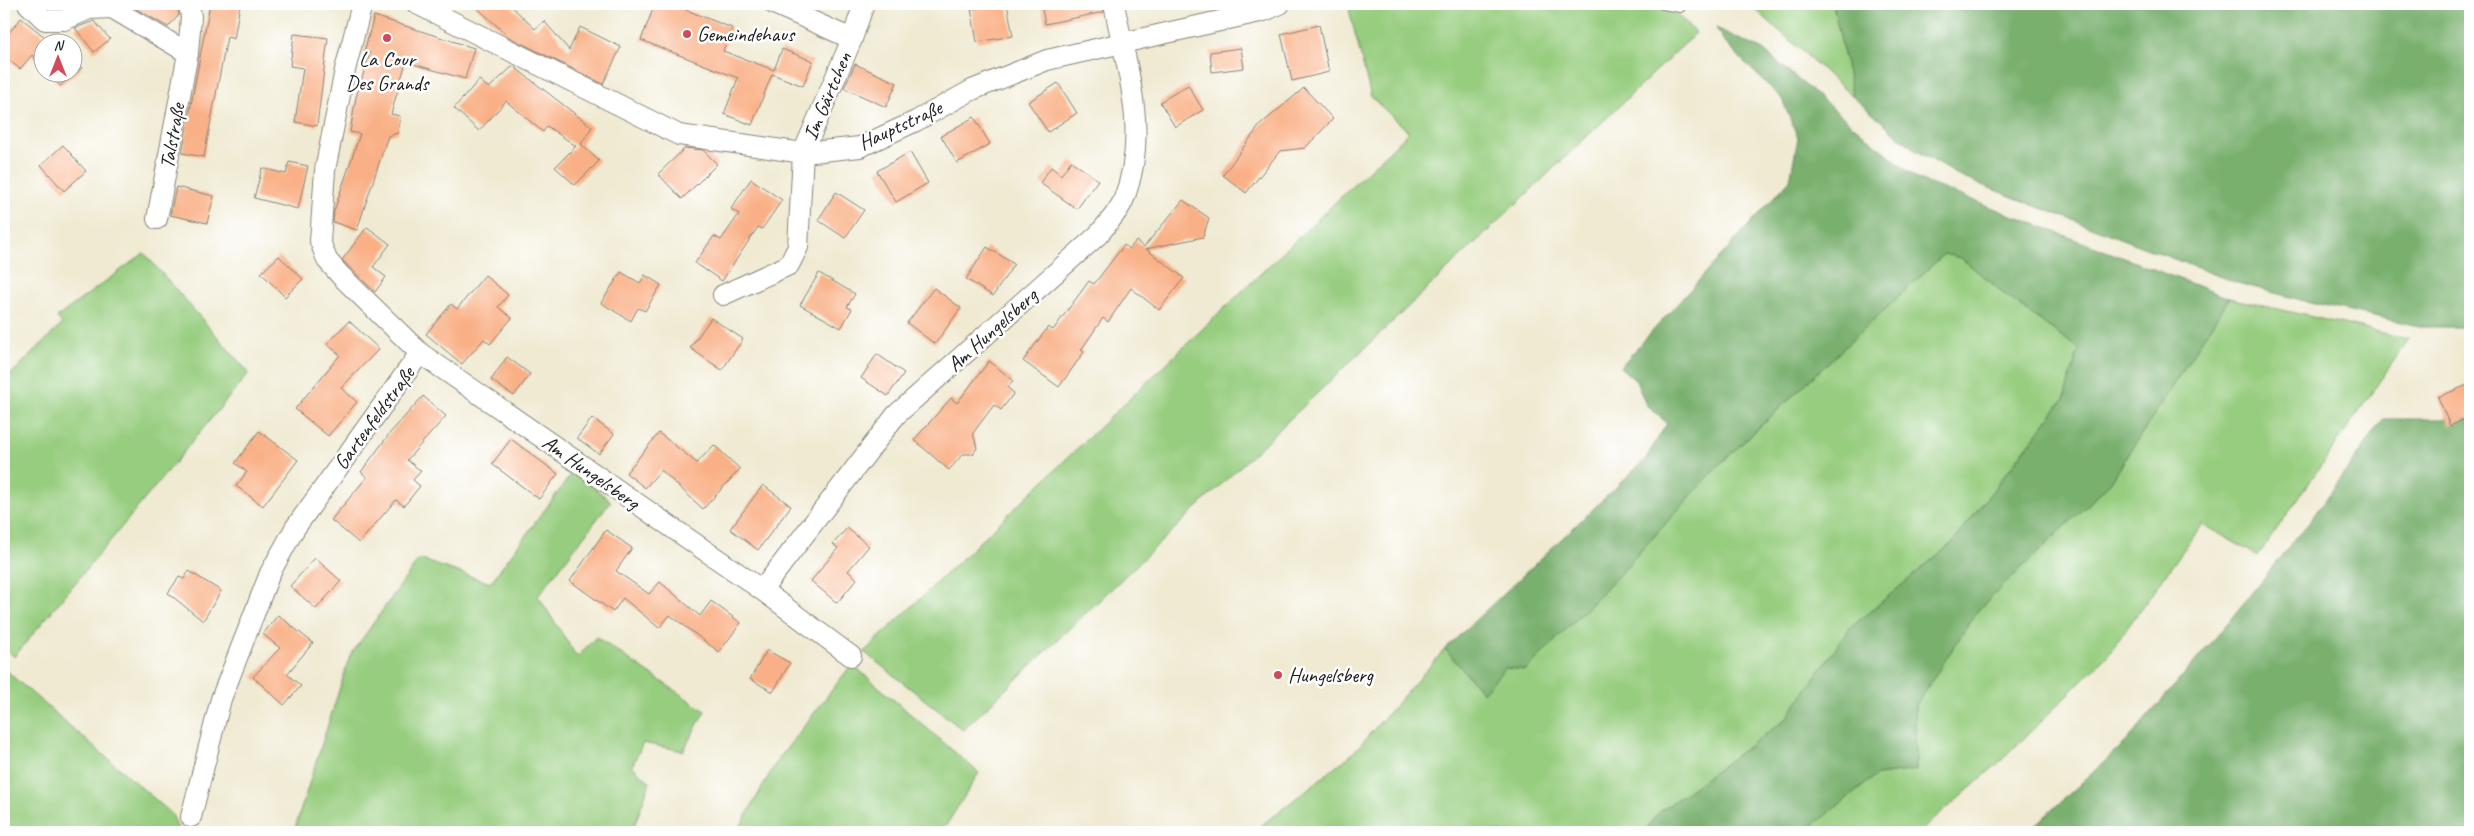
<svg xmlns="http://www.w3.org/2000/svg" width="2474" height="836" font-family="Caveat,sans-serif">
	<style>
		.green { fill: #97cd7f; stroke: #5a744e }
		.forest { fill: #79b06e; stroke: #4a6645 }
		.building { fill: #f9b086 }
		.lines { fill: none; stroke-linecap: round; stroke-linejoin: round }
		.lane-casing { stroke: #868377; stroke-width: 12 }
		.street-casing { stroke: #868377; stroke-width: 22 }
		.lane { stroke: #fff; stroke-width: 10 }
		.street { stroke: #fff; stroke-width: 20 }
		.poi-dot { fill: #d1495b; stroke: #fff; stroke-width: 2 }
		.labels { text-anchor: middle; dominant-baseline: central; stroke-width: 5; stroke-linejoin: round; paint-order: stroke }
		.poi-label { font-size: 21px; fill: #1c1c1c; stroke: #fff; text-anchor: start }
		.street-label { font-size: 21px; fill: #1c1c1c; stroke: #fff }
	</style>
	<rect width="100%" height="100%" fill="#fff"/>
	<filter id="ink" filterUnits="userSpaceOnUse"><feTurbulence type="fractalNoise" baseFrequency=".02" numOctaves="2"/><feDisplacementMap in="SourceGraphic" scale="10" xChannelSelector="R" yChannelSelector="G"/><feConvolveMatrix kernelMatrix="1 2 1 2 8 2 1 2 1" color-interpolation-filters="sRGB"/></filter>
	<filter id="wash" filterUnits="userSpaceOnUse"><feTurbulence type="fractalNoise" baseFrequency=".0096" numOctaves="4" result="noise"/><feDisplacementMap in="SourceGraphic" scale="20" xChannelSelector="R" yChannelSelector="G"/><feGaussianBlur stdDeviation="1.12" result="paint"/><feColorMatrix in="noise" values="0 0 0 0 0 0 0 0 0 0 0 0 0 0 0 0 0 1.4 0 .05"/><feComposite in="paint" operator="in"/></filter>
	<g filter="url(#wash)">
		<rect width="100%" height="100%" fill="#f0ead2"/>
		<!-- green -->
		<g class="green">
			<polygon points="1355,4 1643,4 1671,8 1696,33 963,730 864,652 1409,132 1371,97 1349,9"/>
			<polygon points="1753,4 1833,4 1853,97 1754,8"/>
			<polygon points="144,253 249,373 14,657 4,646 4,381 62,324 57,317"/>
			<polygon points="1944,254 1961,258 2012,300 2079,349 2064,399 1952,543 1849,629 1786,719 1657,814 1644,832 1253,832 1352,754 1445,649 1483,693 1505,668 1526,670 1616,578 1720,464"/>
			<polygon points="2229,298 2409,339 2258,556 2202,524 2107,656 2002,760 1920,832 1804,832 1877,775 1916,770 1915,706 1978,610 2110,483"/>
			<polygon points="573,472 611,501 538,596 577,657 596,637 705,711 683,751 643,743 632,766 650,782 632,832 320,832 295,828 350,656 419,559 490,583"/>
			<polygon points="852,664 979,773 942,832 737,832 777,761"/>
			<polygon points="4,669 172,814 179,832 4,832"/>
		</g>
		<!-- forest -->
		<g class="forest">
			<polygon points="1833,4 2470,4 2470,327 2423,327 2301,300 2234,282 1963,178 1915,150 1853,97"/>
			<polygon points="1716,28 1763,50 1917,179 2229,298 2110,483 1978,610 1915,706 1916,770 1877,775 1804,832 1644,832 1657,814 1786,719 1849,629 1952,543 2064,399 2079,349 2012,300 1961,258 1944,254 1720,464 1616,578 1526,670 1505,668 1483,693 1445,649 1645,460 1667,423 1646,405 1636,381 1620,367 1790,180 1798,138 1782,99 1725,43"/>
			<polygon points="2384,419 2470,419 2470,832 2028,832 2126,742 2217,636 2315,514"/>
		</g>
		<g id="blocks">
			<!-- building -->
			<g class="building">
				<polygon points="128,4 170,4 178,11 179,15 168,27"/>
				<polygon points="210,4 240,4 234,39 227,37 204,157 182,153"/>
				<polygon points="473,4 509,4 535,29 544,21 569,50 580,27 621,47 603,84 509,37"/>
				<polygon points="655,4 671,4 732,28 723,51 774,70 782,49 813,61 803,86 772,74 752,125 724,114 738,78 641,40"/>
				<polygon points="1007,4 1013,36 977,42 971,9"/>
				<polygon points="1041,4 1102,4 1104,12 1045,24"/>
				<polygon points="374,16 474,48 465,79 406,62 391,114 400,116 398,133 388,136 357,230 333,222 334,211 360,134 350,132 356,97 370,53 364,52"/>
				<polygon points="21,18 51,42 42,42 42,67 32,55 20,69 4,56 4,39"/>
				<polygon points="94,21 110,39 94,52 75,28"/>
				<polygon points="1319,25 1329,72 1292,81 1281,34"/>
				<polygon points="294,34 328,38 317,126 295,122 303,68 290,66"/>
				<polygon points="1241,48 1244,68 1212,72 1210,52"/>
				<polygon points="72,60 82,68 60,86 48,72 72,72"/>
				<polygon points="855,64 897,83 886,107 844,88"/>
				<polygon points="513,66 592,127 581,144 599,161 575,185 555,167 576,146 547,126 543,132 506,101 479,131 454,108 479,80 489,88"/>
				<polygon points="1058,83 1077,113 1048,132 1028,102"/>
				<polygon points="1188,85 1203,110 1175,127 1160,102"/>
				<polygon points="1304,88 1333,119 1305,148 1280,151 1246,193 1223,175 1260,125"/>
				<polygon points="974,117 990,144 957,163 941,136"/>
				<polygon points="63,145 86,171 64,191 41,165"/>
				<polygon points="685,148 703,150 717,164 682,199 658,174"/>
				<polygon points="910,152 928,183 896,202 877,171"/>
				<polygon points="1071,161 1098,180 1077,209 1040,183 1051,167 1061,175"/>
				<polygon points="289,162 308,166 298,209 254,198 262,168 286,174"/>
				<polygon points="751,179 782,200 762,229 758,227 722,281 695,263 714,236 721,240 739,214 731,209"/>
				<polygon points="176,187 214,196 207,223 170,215"/>
				<polygon points="836,192 864,210 845,238 818,220"/>
				<polygon points="1183,200 1209,218 1203,237 1146,249 1184,278 1159,310 1131,288 1108,322 1103,318 1081,350 1084,352 1059,387 1023,361 1048,327 1053,330 1089,281 1094,284 1124,245 1129,249 1136,241 1144,247"/>
				<polygon points="367,227 390,244 373,267 386,277 375,292 342,260"/>
				<polygon points="987,247 1014,264 993,296 966,279"/>
				<polygon points="279,256 303,279 285,297 261,273"/>
				<polygon points="621,272 640,283 645,275 661,285 645,311 638,308 631,321 601,303"/>
				<polygon points="819,273 855,294 847,307 852,309 841,328 800,305"/>
				<polygon points="485,275 508,295 498,307 512,318 490,344 484,339 462,364 426,334 451,304 457,309"/>
				<polygon points="934,288 961,308 935,344 907,323"/>
				<polygon points="711,318 743,339 722,370 690,348"/>
				<polygon points="349,321 379,349 341,388 357,402 328,436 295,409 340,355 327,344"/>
				<polygon points="877,354 904,373 888,396 861,378"/>
				<polygon points="507,357 530,374 514,396 491,380"/>
				<polygon points="989,361 1013,380 1008,388 1014,393 1001,410 994,405 973,433 977,448 973,454 963,454 949,470 914,440 951,398 957,403"/>
				<polygon points="2470,384 2470,417 2450,426 2438,397"/>
				<polygon points="423,396 446,416 407,460 421,471 413,480 420,486 404,506 396,500 359,543 331,520 367,477 361,472 390,433"/>
				<polygon points="592,418 614,434 599,454 577,438"/>
				<polygon points="259,431 298,460 263,506 236,486 247,472 235,463"/>
				<polygon points="659,433 697,463 714,445 740,469 703,509 661,470 645,488 626,473"/>
				<polygon points="511,439 558,474 539,499 492,464"/>
				<polygon points="763,485 791,506 758,550 730,529"/>
				<polygon points="847,528 869,546 848,571 857,579 837,603 811,581 838,548 833,544"/>
				<polygon points="606,530 632,548 616,571 649,594 660,582 700,616 711,601 741,623 719,652 670,615 659,628 623,598 613,612 570,581"/>
				<polygon points="315,558 341,581 316,609 290,586"/>
				<polygon points="189,571 221,591 203,621 168,593 179,577 184,579"/>
				<polygon points="278,615 313,643 287,674 301,686 284,705 253,677 280,648 263,634"/>
				<polygon points="767,650 790,663 773,692 750,679"/>
			</g>
		</g>
	</g>
	<g filter="url(#ink)">
		<use href="#blocks" fill-opacity="0" stroke="#868377" stroke-width="1"/>
		<g class="lines">
			<!-- lane casing -->
			<g class="lane-casing">
				<polyline id="lane" points="1663,4 1680,7"/>
			</g>
			<!-- street casing -->
			<g class="street-casing">
				<g id="street">
					<polyline points="28,4 45,20 64,20 89,9 112,8 188,53"/>
					<polyline points="417,4 679,135 803,153 860,147 916,121 972,90 1047,60 1264,11 1280,4"/>
					<polyline points="774,4 852,39"/>
					<polyline points="157,219 188,53 191,17 189,4"/>
					<polyline points="723,295 789,265 798,247 803,153 852,39 864,4"/>
					<polyline points="420,353 762,590"/>
					<path d="M851,656L762,590L896,415L1098,235C1106,225 1118,213 1123,201C1150,134 1127,72 1114,4"/>
					<polyline points="191,817 221,699 270,573 295,528 420,353 341,276 327,260 320,241 325,170 345,70 362,4"/>
				</g>
			</g>
			<!-- lane -->
			<use href="#lane" class="lane"/>
			<!-- street -->
			<use href="#street" class="street"/>
		</g>
	</g>
	<!-- markers -->
	<g class="poi-dot">
		<circle cx="687" cy="34" r="5"/>
		<circle cx="387" cy="38" r="5"/>
		<circle cx="1278" cy="675" r="5"/>
	</g>
	<g class="labels">
		<!-- poi labels -->
		<g class="poi-label">
			<text x="697" y="34">Gemeindehaus</text>
			<text x="387" y="59" text-anchor="middle">La Cour<tspan x="387" dy="24">Des Grands</tspan></text>
			<text x="1288" y="675">Hungelsberg</text>
		</g>
		<!-- street labels -->
		<g class="street-label">
			<text transform="translate(827 96) rotate(-67)">Im Gärtchen</text>
			<text transform="translate(900 125) rotate(-25)">Hauptstraße</text>
			<text transform="translate(172 136) rotate(-80)">Talstraße</text>
			<text transform="translate(992 330) rotate(-42)">Am Hungelsberg</text>
			<text transform="translate(374 418) rotate(-54)">Gartenfeldstraße</text>
			<text transform="translate(591 472) rotate(35)">Am Hungelsberg</text>
		</g>
	</g>
	<!-- margin -->
	<rect width="2474" height="836" fill="none" stroke="#fff" stroke-width="20"/>
	<!-- north arrow -->
	<g transform="translate(58 58)"><circle r="24" fill="#ffffff" stroke="#a4a4a4"/>
	<path d="M0-4L9 19L0 12L-9 19Z" fill="#d1495b"/>
	<text y="-8" font-size="14" font-weight="bold" text-anchor="middle" fill="#1c1c1c">N</text>
	</g>
</svg>
